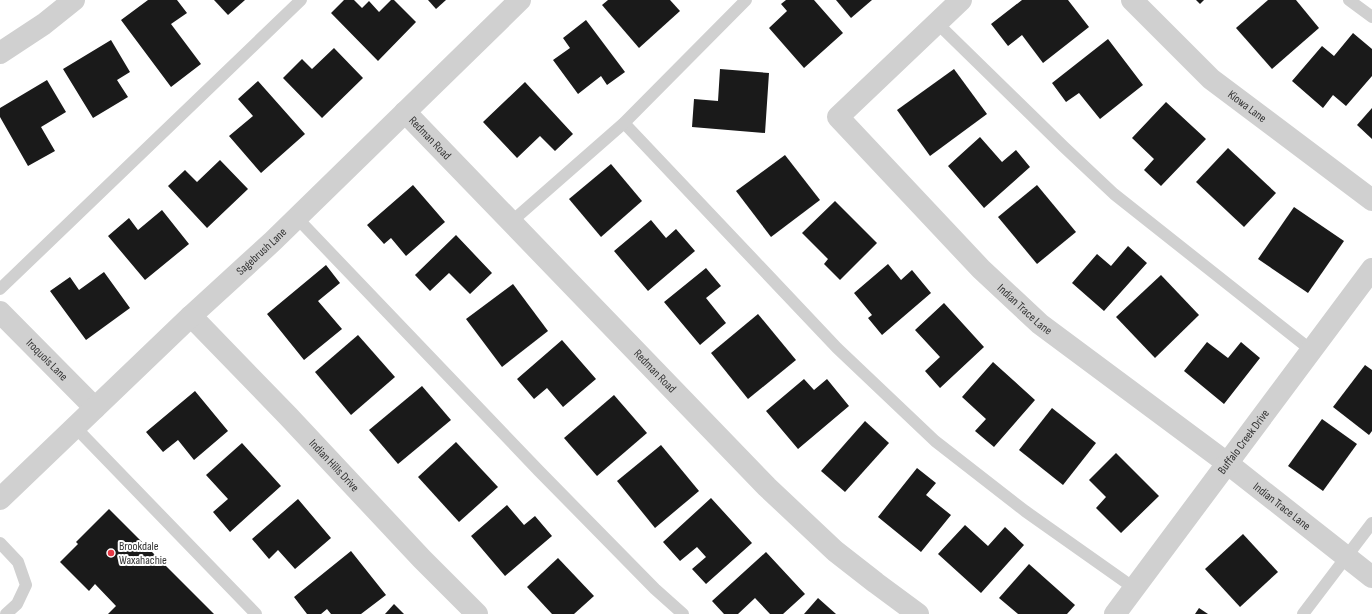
<svg xmlns="http://www.w3.org/2000/svg" width="1372" height="614" font-family="'Sofia Sans Condensed',sans-serif">
	<style>
		.building { fill: #1a1a1a }
		.lines { fill: none; stroke-linecap: round; stroke-linejoin: round }
		.service { stroke: #d0d0d0; stroke-width: 12 }
		.minor { stroke: #d0d0d0; stroke-width: 22 }
		.tertiary { stroke: #d0d0d0; stroke-width: 22 }
		.poi-dot { fill: #e63946; stroke: #fff; stroke-width: 1.5 }
		.labels { text-anchor: middle; dominant-baseline: central; stroke-width: 4; stroke-linejoin: round; paint-order: stroke }
		.street-label { font-size: 12px; fill: #333; stroke: #fff }
		.poi-label { font-size: 12px; fill: #333; stroke: #fff; text-anchor: start }
	</style>
	<rect width="100%" height="100%" fill="#fff"/>
	<!-- building -->
	<g class="building">
		<polygon points="148,0 177,0 187,13 171,24 201,64 171,87 121,20"/>
		<polygon points="214,0 245,0 228,15"/>
		<polygon points="344,0 354,0 362,8 369,1 379,12 391,0 394,0 416,22 378,61 331,13"/>
		<polygon points="428,0 446,0 436,9"/>
		<polygon points="608,0 670,0 680,11 639,48 602,5"/>
		<polygon points="786,0 814,0 843,33 804,68 769,28 787,11 781,4"/>
		<polygon points="836,0 872,0 851,18"/>
		<polygon points="1022,0 1068,0 1089,27 1043,63 1022,35 1008,46 991,24"/>
		<polygon points="1196,0 1204,0 1200,4"/>
		<polygon points="1268,0 1296,0 1319,28 1272,69 1236,28"/>
		<polygon points="586,20 625,72 607,85 601,76 578,94 553,60 570,48 563,38"/>
		<polygon points="1353,33 1372,49 1372,76 1346,106 1333,95 1323,108 1292,81 1322,46 1334,56"/>
		<polygon points="1108,39 1143,85 1100,119 1079,93 1066,102 1052,83"/>
		<polygon points="111,40 130,72 117,80 128,97 93,118 63,69"/>
		<polygon points="334,48 363,78 322,118 283,78 302,59 312,69"/>
		<polygon points="720,69 769,73 765,133 692,127 694,99 718,101"/>
		<polygon points="954,69 987,114 930,156 897,110"/>
		<polygon points="47,80 66,112 41,127 55,151 28,166 0,117 0,108"/>
		<polygon points="258,81 305,134 261,173 229,136 253,116 238,99"/>
		<polygon points="525,82 573,134 555,151 540,136 517,158 483,122"/>
		<polygon points="1166,102 1206,139 1161,186 1144,170 1154,159 1132,138"/>
		<polygon points="1372,108 1372,139 1357,125"/>
		<polygon points="980,137 1002,162 1016,150 1030,167 984,208 948,166"/>
		<polygon points="1228,148 1276,193 1244,227 1196,182"/>
		<polygon points="785,155 820,200 771,237 736,191"/>
		<polygon points="220,160 248,189 207,228 168,186 185,170 197,182"/>
		<polygon points="611,164 642,201 601,237 569,199"/>
		<polygon points="413,185 445,222 406,256 391,238 384,244 367,225"/>
		<polygon points="1037,185 1076,232 1037,264 998,217"/>
		<polygon points="835,201 877,243 840,280 824,264 828,259 802,233"/>
		<polygon points="1294,207 1344,241 1308,293 1258,259"/>
		<polygon points="162,210 189,244 145,280 108,236 129,218 138,230"/>
		<polygon points="651,220 666,238 676,229 695,251 648,291 614,251"/>
		<polygon points="456,235 492,273 470,294 449,273 430,291 415,275"/>
		<polygon points="1128,246 1147,263 1104,311 1072,283 1097,254 1111,266"/>
		<polygon points="888,264 901,280 912,270 931,293 882,335 868,318 872,315 854,293"/>
		<polygon points="326,265 340,283 318,301 342,329 304,360 267,314"/>
		<polygon points="706,268 721,286 706,298 726,323 700,345 664,302"/>
		<polygon points="104,272 130,308 86,340 50,291 70,277 79,290"/>
		<polygon points="1161,275 1199,315 1155,358 1116,317"/>
		<polygon points="513,284 548,331 502,367 466,319"/>
		<polygon points="944,303 984,347 940,388 925,371 940,357 915,330"/>
		<polygon points="758,314 796,360 748,399 711,353"/>
		<polygon points="358,335 395,377 351,415 315,372"/>
		<polygon points="562,340 596,379 563,407 547,388 534,399 517,379"/>
		<polygon points="1207,342 1228,358 1241,342 1260,358 1224,404 1184,371"/>
		<polygon points="993,362 1035,400 994,447 975,431 986,419 962,397"/>
		<polygon points="1365,365 1372,370 1372,431 1369,435 1333,407"/>
		<polygon points="804,379 814,390 827,379 849,406 798,449 766,411"/>
		<polygon points="422,386 451,420 398,464 369,430"/>
		<polygon points="195,391 228,431 194,460 178,440 163,452 146,432"/>
		<polygon points="614,395 647,433 597,476 564,438"/>
		<polygon points="1052,408 1096,443 1063,485 1019,450"/>
		<polygon points="1322,419 1357,444 1323,491 1288,466"/>
		<polygon points="865,421 889,443 845,492 821,471"/>
		<polygon points="456,442 498,487 459,522 418,477"/>
		<polygon points="242,443 281,486 230,532 213,512 228,499 206,475"/>
		<polygon points="661,445 699,491 655,528 617,481"/>
		<polygon points="1116,453 1159,496 1121,533 1096,508 1106,497 1089,480"/>
		<polygon points="917,468 936,483 926,495 951,515 921,552 878,517"/>
		<polygon points="711,498 752,543 706,584 692,569 706,557 697,547 680,561 663,542"/>
		<polygon points="298,499 331,538 295,569 278,550 269,559 252,539"/>
		<polygon points="507,505 524,525 535,516 552,536 505,576 471,536"/>
		<polygon points="109,509 214,614 108,614 116,606 95,584 89,591 60,562 78,544 76,542"/>
		<polygon points="965,525 988,546 1005,527 1024,545 981,593 938,554"/>
		<polygon points="1243,534 1278,572 1240,607 1205,569"/>
		<polygon points="351,551 386,595 361,614 331,614 327,609 321,614 307,614 294,597"/>
		<polygon points="766,552 805,594 783,614 770,614 755,598 738,614 724,614 712,601"/>
		<polygon points="558,558 594,596 574,614 552,614 527,587"/>
		<polygon points="1029,564 1075,605 1067,614 1018,614 999,598"/>
		<polygon points="818,598 836,614 804,614"/>
		<polygon points="394,604 404,614 385,614"/>
		<polygon points="1199,608 1208,614 1195,614"/>
	</g>
	<g class="lines">
		<!-- service -->
		<g class="service">
			<polyline points="1349,0 1372,17"/>
			<polyline points="937,23 1064,147 1114,194 1311,350"/>
			<polyline points="624,123 837,348 935,441 1025,511 1134,588"/>
			<polyline points="297,218 539,471 655,589 683,614"/>
			<polyline points="511,222 624,123 746,0"/>
			<polyline points="0,289 301,0"/>
			<polyline points="75,427 256,614"/>
			<polyline points="0,543 18,562 26,585 17,604 6,614"/>
			<polyline points="1303,614 1372,523"/>
		</g>
		<!-- minor -->
		<g class="minor">
			<path id="s1" d="M961,0L838,117L981,269L1040,324L1227,463L1372,577"/>
			<path id="s2" d="M1132,0L1211,79L1372,200"/>
			<polyline points="0,53 44,24 74,0"/>
			<path id="s3" d="M405,112L767,487L835,551L876,583L918,614"/>
			<path id="s4" d="M0,312L95,408"/>
			<path id="s5" d="M191,316L288,416L422,559L477,614"/>
			<path id="s6" d="M1115,614L1372,269"/>
		</g>
		<!-- tertiary -->
		<path class="tertiary" id="s7" d="M0,499L191,316L273,241L520,0"/>
	</g>
	<!-- markers -->
	<circle class="poi-dot" cx="111" cy="553" r="4"/>
	<g class="labels">
		<!-- street labels -->
		<g class="street-label">
			<text stroke="none"><textPath href="#s2" startOffset="157">Kiowa Lane</textPath></text>
			<text stroke="none"><textPath href="#s3" startOffset="36">Redman Road</textPath></text>
			<text stroke="none"><textPath href="#s7" startOffset="360">Sagebrush Lane</textPath></text>
			<text stroke="none"><textPath href="#s1" startOffset="438">Indian Trace Lane</textPath></text>
			<text stroke="none"><textPath href="#s4" startOffset="67">Iroquois Lane</textPath></text>
			<text stroke="none"><textPath href="#s3" startOffset="360">Redman Road</textPath></text>
			<text stroke="none"><textPath href="#s6" startOffset="215">Buffalo Creek Drive</textPath></text>
			<text stroke="none"><textPath href="#s5" startOffset="207">Indian Hills Drive</textPath></text>
			<text stroke="none"><textPath href="#s1" startOffset="762">Indian Trace Lane</textPath></text>
		</g>
		<!-- poi labels -->
		<g class="poi-label">
			<text x="119" y="546">Brookdale<tspan x="119" dy="14">Waxahachie</tspan></text>
		</g>
	</g>
</svg>
